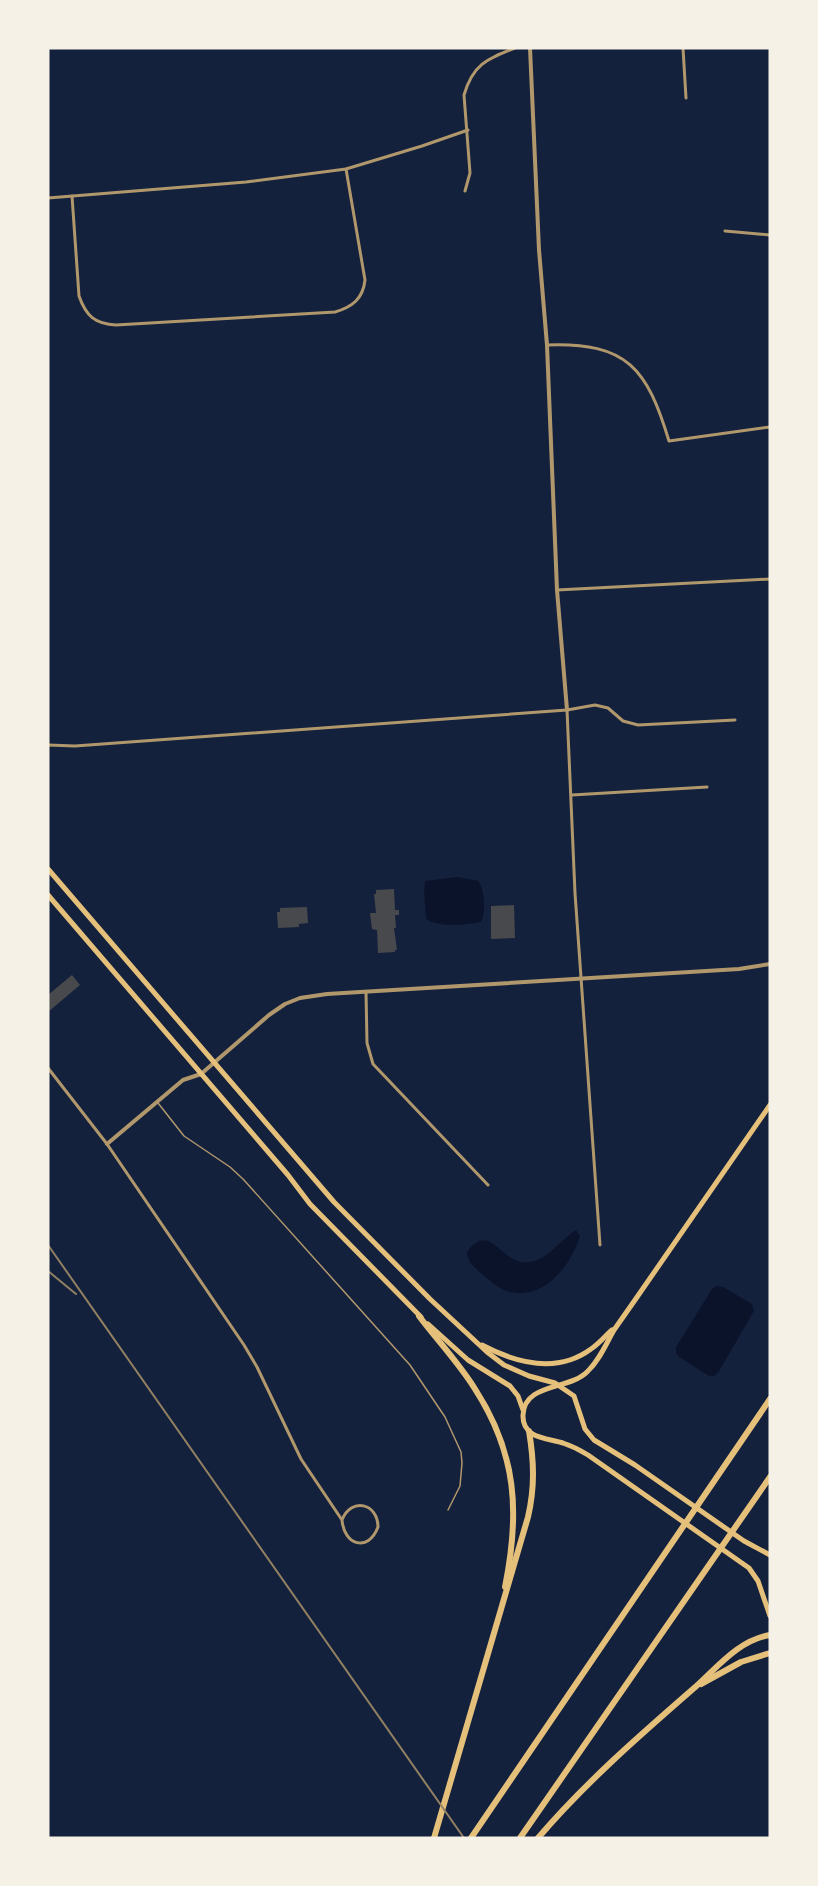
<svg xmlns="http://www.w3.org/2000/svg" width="818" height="1886" font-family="'Golos Text',sans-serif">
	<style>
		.water { fill: #0b132b }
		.building { fill: #48494c }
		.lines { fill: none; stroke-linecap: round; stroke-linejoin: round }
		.service { stroke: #b1986c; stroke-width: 1.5 }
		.minor { stroke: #b1986c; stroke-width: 3 }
		.tertiary { stroke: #b1986c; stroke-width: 4 }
		.primary { stroke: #e5c07b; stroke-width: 5 }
		.motorway { stroke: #e5c07b; stroke-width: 6 }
		.rail { stroke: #918062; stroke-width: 2 }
	</style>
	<rect width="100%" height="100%" fill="#14213d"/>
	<!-- water -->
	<g class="water">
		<path d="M457,877L478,881C485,889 486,912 481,922C465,925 440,928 426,919L424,891L425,881Z"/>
		<path d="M576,1230L580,1236C571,1265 545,1300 510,1292C500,1290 490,1281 482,1274C475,1268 467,1262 467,1252C491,1219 501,1267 530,1262C549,1259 560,1240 576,1230Z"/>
		<polygon points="716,1286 723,1287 752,1304 754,1311 718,1373 714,1376 709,1376 679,1357 676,1353 676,1347 712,1289"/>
	</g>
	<!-- building -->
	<g class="building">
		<polygon points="394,889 395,910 399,910 399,915 395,915 396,928 394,928 397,950 395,950 395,952 378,953 377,930 372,929 370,913 376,913 374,894 376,894 376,890"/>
		<polygon points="514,905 515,938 491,939 491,906"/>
		<polygon points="307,907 308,923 299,924 299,927 278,928 277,912 280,912 280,908"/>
		<polygon points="72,975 80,985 48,1012 48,995"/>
	</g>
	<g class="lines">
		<!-- service -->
		<polyline class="service" points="158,1103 184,1136 230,1167 243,1179 410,1365 445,1417 461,1452 462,1463 460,1486 448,1510"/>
		<!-- minor -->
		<g class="minor">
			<polyline points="683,48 686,98"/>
			<path d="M465,191L470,173L464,95C473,64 487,59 515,48"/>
			<path d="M72,196L79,296C86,316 95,324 116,325L335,312C352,307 363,299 365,280L346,169"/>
			<polyline points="48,198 246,182 346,169 422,146 468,130"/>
			<polyline points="725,231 770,235"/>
			<path d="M547,345C628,342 647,369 669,441L770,427"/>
			<polyline points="557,590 770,579"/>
			<polyline points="567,710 575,893 600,1245"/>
			<polyline points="48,745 75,746 567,710 595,705 608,708 623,721 638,725 735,720"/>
			<polyline points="572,795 707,787"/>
			<polyline points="366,992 367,1043 373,1064 488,1185"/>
			<path d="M48,1068L107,1144L244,1345L257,1367L301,1459L342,1520C344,1545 368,1553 378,1527C378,1503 351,1497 342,1520"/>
		</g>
		<!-- tertiary -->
		<g class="tertiary">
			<polyline points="530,48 539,250 547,345 557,590 567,710"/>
			<polyline points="107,1144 183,1080 201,1074 269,1015 285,1004 300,998 327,994 739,969 770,964"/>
		</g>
		<!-- primary -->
		<g class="primary">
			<polyline points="48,869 334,1202 430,1299 487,1352 504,1365 529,1376 555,1383 574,1396 585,1429 594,1440 635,1465 744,1541 770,1555"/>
			<polyline points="48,895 288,1175 310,1204 421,1317"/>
			<path d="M770,1105C725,1170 680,1235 635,1300C628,1310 621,1320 614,1330C606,1344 599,1361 587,1372C569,1390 524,1383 523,1415C522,1438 546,1438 563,1443C572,1446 580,1450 588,1455L749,1568L758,1581L770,1616"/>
			<polyline points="428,1324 468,1360 510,1386 518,1396 523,1410"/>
			<path d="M482,1345C516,1363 557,1374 591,1349C599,1344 605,1336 612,1330"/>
		</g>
		<!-- motorway -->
		<g class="motorway">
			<path d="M419,1316C437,1340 459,1363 475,1389C517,1454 520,1513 505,1587"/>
			<polyline points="701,1684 741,1662 770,1653"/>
			<path d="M434,1838L528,1517C535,1487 534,1461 529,1431"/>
			<polyline points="471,1838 770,1399"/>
			<polyline points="520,1838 770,1477"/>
			<path d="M538,1838C585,1783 639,1736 693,1689C716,1669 738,1640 770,1635"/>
		</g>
		<!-- rail -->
		<g class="rail">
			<polyline points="48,1245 464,1838"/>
			<polyline points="48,1271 76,1294"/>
			<polyline points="769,1838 770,1837"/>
		</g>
	</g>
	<!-- border -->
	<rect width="818" height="1886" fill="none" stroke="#f6f1e7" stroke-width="99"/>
</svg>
